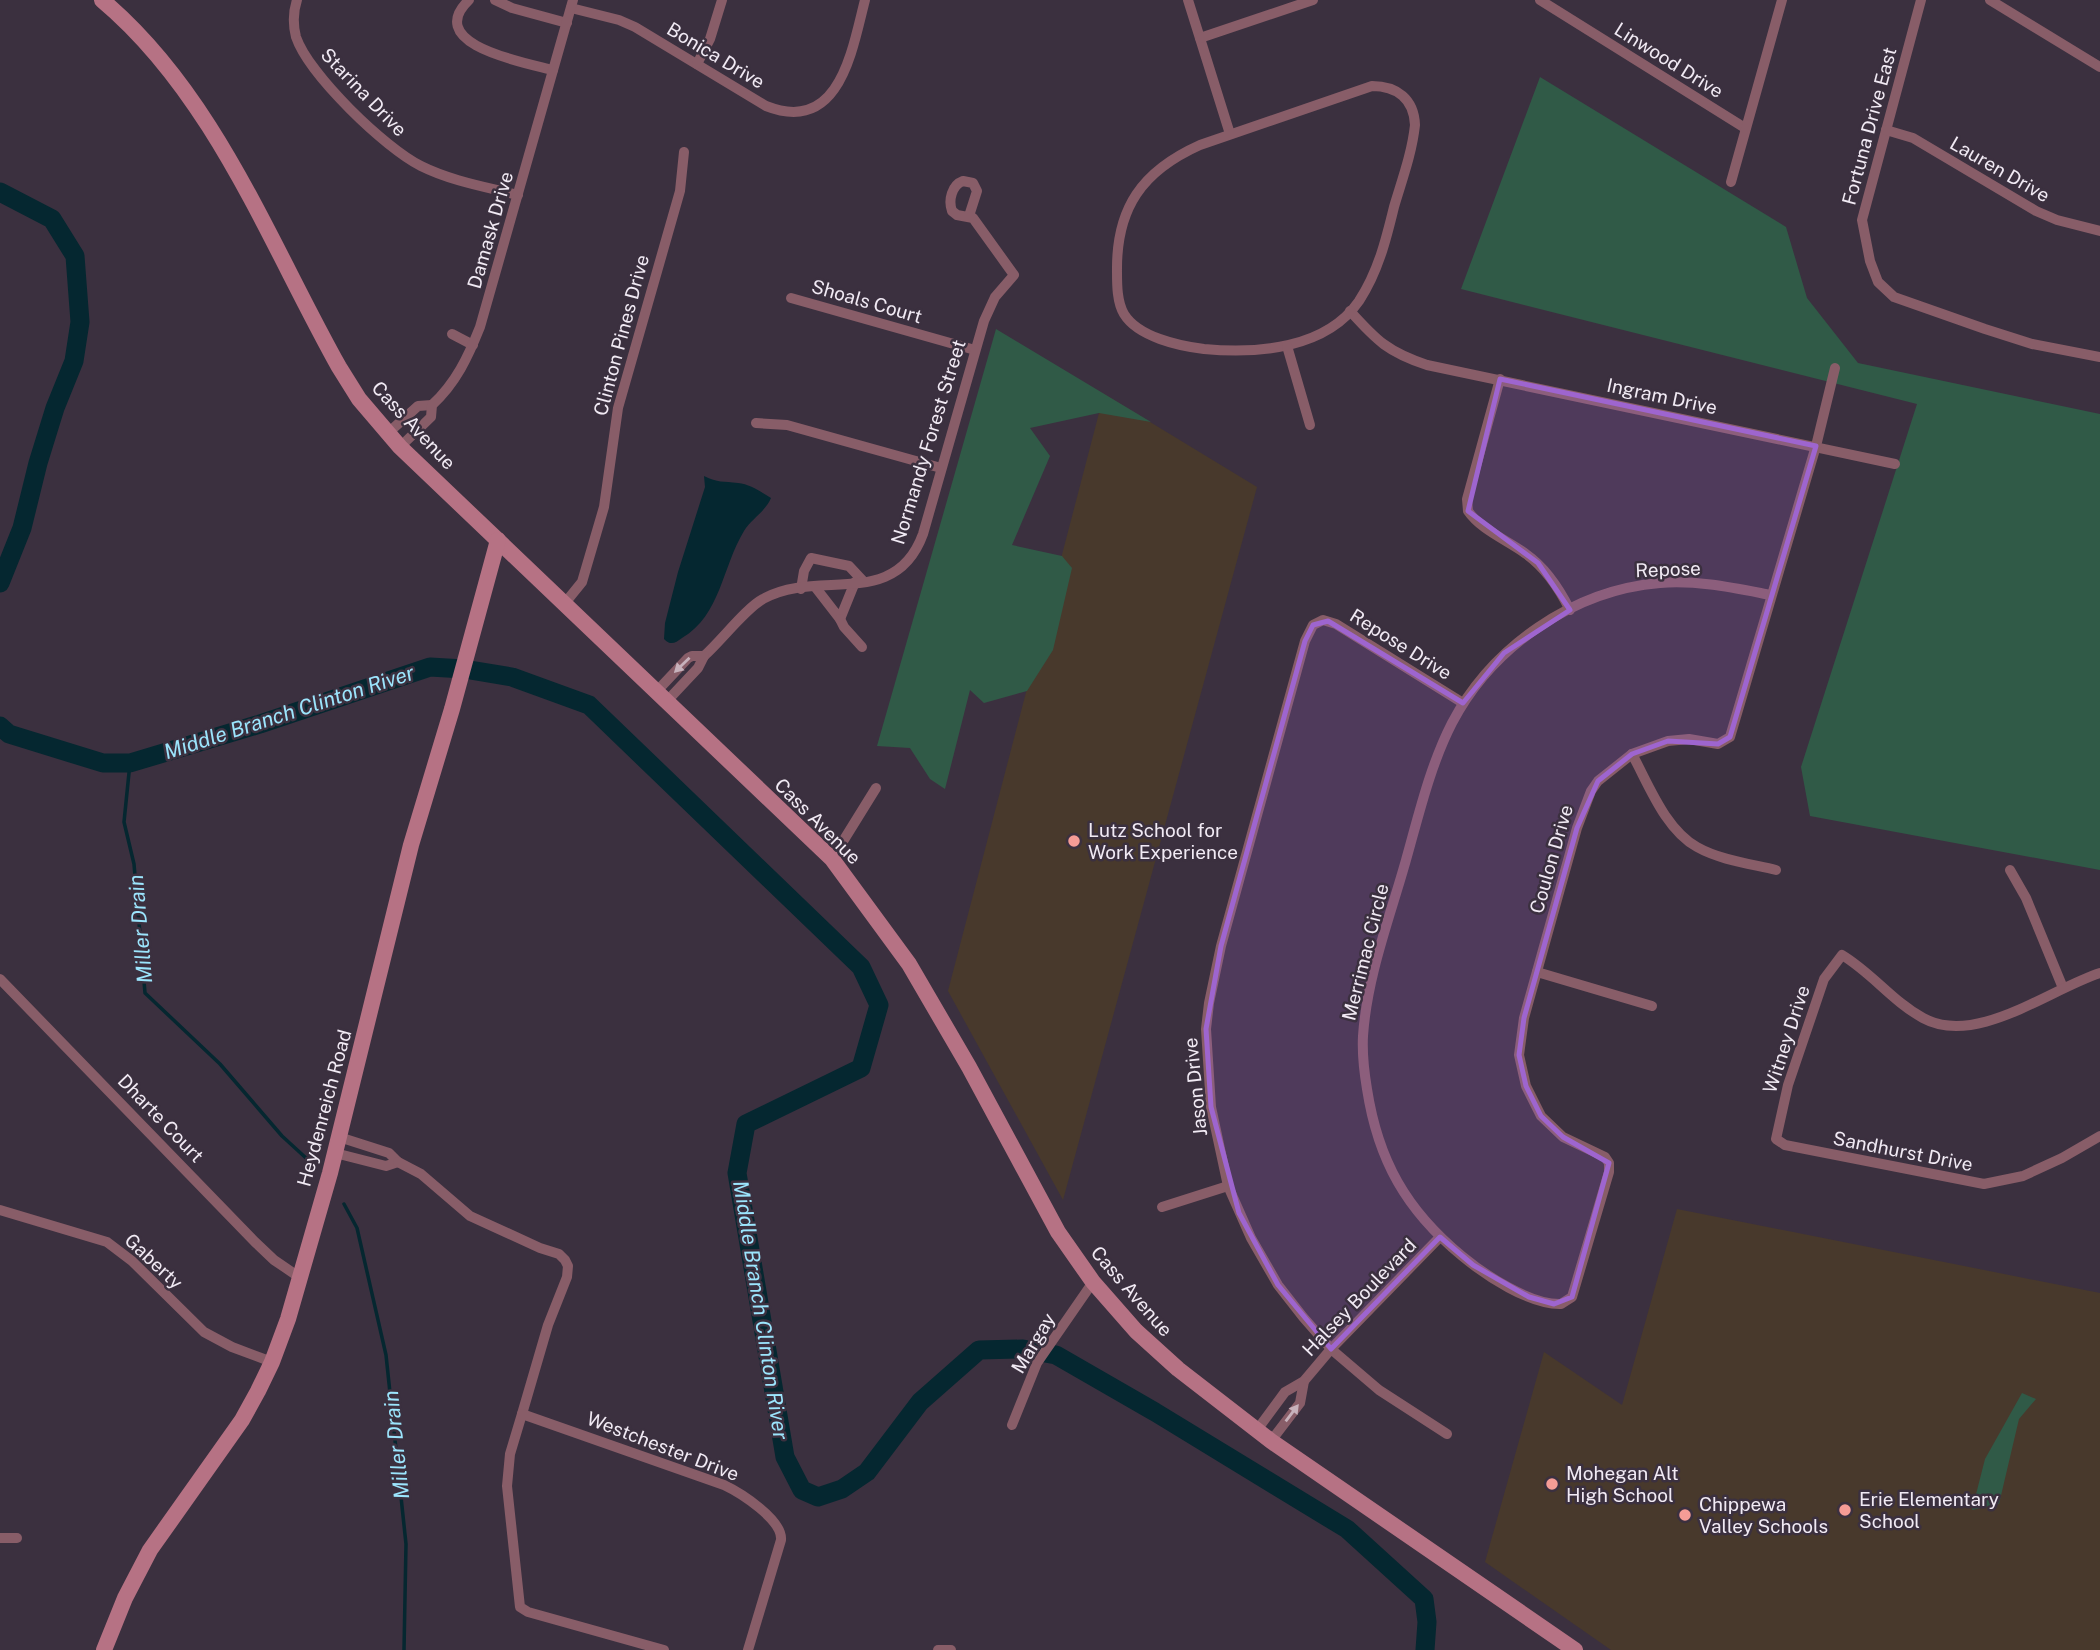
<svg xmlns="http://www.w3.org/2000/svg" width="2100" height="1650" font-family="'Public Sans',sans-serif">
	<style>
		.education { fill: #48392c }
		.green { fill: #305a47 }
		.water { fill: #052730 }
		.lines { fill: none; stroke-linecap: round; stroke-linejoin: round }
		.stream { stroke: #052730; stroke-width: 3.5 }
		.river { stroke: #052730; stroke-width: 19 }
		.street { stroke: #885d68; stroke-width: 10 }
		.secondary { stroke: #b67284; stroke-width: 16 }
		.oneway { fill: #c7b2bc }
		.marked { fill: #9e65cf; fill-opacity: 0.2; stroke: #9e65cf; stroke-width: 5; stroke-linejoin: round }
		.poi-dot { fill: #f59c96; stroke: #3b303f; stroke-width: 2.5 }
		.labels { text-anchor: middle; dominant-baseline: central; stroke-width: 5; stroke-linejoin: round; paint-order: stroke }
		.street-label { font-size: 19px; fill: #f1eaf4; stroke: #3b303f }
		.poi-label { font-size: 19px; fill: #f1eaf4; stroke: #3b303f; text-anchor: start }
		.water-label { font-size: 21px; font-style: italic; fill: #9ce5fd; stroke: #3b303f }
	</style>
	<rect width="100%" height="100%" fill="#3b303f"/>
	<!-- education -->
	<g class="education">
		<polygon points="1104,394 1257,487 1063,1200 948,991"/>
		<polygon points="1677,1209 2100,1293 2100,1650 1611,1650 1485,1562 1544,1352 1622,1405"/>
	</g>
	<!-- green -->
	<g class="green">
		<polygon points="1540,77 1786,227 1807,298 1858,363 2100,414 2100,870 1810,816 1801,767 1917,404 1461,289"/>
		<polygon points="996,329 1151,422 1099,413 1030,428 1050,456 1012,545 1062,556 1072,568 1053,650 1027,691 984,703 970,690 945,789 930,779 910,748 877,746"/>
		<polygon points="2022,1393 2036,1399 2019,1419 1999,1504 1972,1510 1985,1459"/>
	</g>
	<!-- water -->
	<path class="water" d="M704,476C718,483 723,481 738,483C750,484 761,492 771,498C765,512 752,518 744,531C722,567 721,615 682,638C675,643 671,646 664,639L665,623L678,572L705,487Z"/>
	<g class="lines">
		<!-- stream -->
		<g class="stream">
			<polyline points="130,763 124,822 134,864 145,993 220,1064 282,1136 306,1158"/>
			<polyline points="344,1204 357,1228 386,1355 406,1544 404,1650"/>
		</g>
		<!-- river -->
		<g class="river">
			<polyline points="0,192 52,219 75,256 80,322 74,361 55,408 38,463 22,528 0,583"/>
			<polyline points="0,726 9,734 103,763 130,763 260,724 430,667 464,669 512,677 589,705 861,967 879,1005 861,1068 746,1124 737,1173 785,1457 802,1490 818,1497 842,1489 867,1472 920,1402 979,1350 1023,1349 1056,1355 1155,1412 1347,1529 1424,1599 1427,1622 1425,1650"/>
		</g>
		<!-- street -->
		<g class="street">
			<path d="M297,0C293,12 293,25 296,37C309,75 385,148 421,166C451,181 486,187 518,195"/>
			<path d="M469,0C422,45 527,63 553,70"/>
			<polyline points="495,0 512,8 567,23"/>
			<polyline points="1188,0 1230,134"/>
			<polyline points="1540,0 1745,128"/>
			<polyline points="1921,0 1862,220 1870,261 1878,282 1894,297 1985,329 2032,344 2100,357"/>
			<polyline points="1990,0 2100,67"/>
			<path d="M571,8L619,20L635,27L766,106C840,135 852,50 865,0"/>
			<polyline points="1200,38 1313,0"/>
			<polyline points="697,64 710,39 722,0"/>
			<path d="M1372,86C1397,86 1414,99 1415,125C1412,153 1402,180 1394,207C1386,240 1378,272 1359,301C1326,349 1257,354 1204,349C1179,346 1138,337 1124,314C1117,302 1117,285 1117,272C1116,208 1142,171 1200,145Z"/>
			<polyline points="1886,130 1913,138 2036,211 2057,220 2100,231"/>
			<polyline points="1731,182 1782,0"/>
			<polyline points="791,298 975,350"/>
			<path d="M1350,311C1377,341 1388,352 1427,365L1895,464"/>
			<polyline points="452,334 473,345"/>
			<polyline points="1287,346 1310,425"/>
			<path d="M1500,379L1467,499L1468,511C1481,530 1507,540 1526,554C1546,568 1559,588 1570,610"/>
			<polyline points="756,423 787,425 941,468"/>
			<polyline points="388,433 418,406 432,405"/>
			<path d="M400,447L431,417L432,405C456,383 468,357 480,327L573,0"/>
			<polyline points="816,588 840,619 855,582"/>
			<polyline points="801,589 804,571 811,558 849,566 863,581"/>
			<path d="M1771,595C1734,588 1698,580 1660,583C1573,590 1492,647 1452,723C1430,766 1419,814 1406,860C1390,917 1367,976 1363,1036C1362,1054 1364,1071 1367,1089C1378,1160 1406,1210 1462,1256C1485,1275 1530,1305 1561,1304L1572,1297L1609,1172V1163L1605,1157L1563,1137L1541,1116L1526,1086L1519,1055L1524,1018L1577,828L1591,791L1598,781L1632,754L1668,741L1689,739L1718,744L1730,737L1816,446L1835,368"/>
			<polyline points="565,603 582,582 604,507 618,408 680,191 684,152"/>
			<polyline points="840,619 844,627 862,647"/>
			<path d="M704,656C721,641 746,608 763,599C818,568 895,611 923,534L984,321L995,297L1014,275L973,218L957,215L952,211C948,200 952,185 963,181L973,183L977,191L969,216"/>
			<polyline points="657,691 688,658 692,656 704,656 698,668 667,701"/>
			<path d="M1632,754C1649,785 1665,829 1697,847C1720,860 1751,864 1776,870"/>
			<polyline points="832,859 876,788"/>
			<polyline points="2010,870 2026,898 2063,988"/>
			<polyline points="1537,972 1652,1006"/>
			<path d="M2100,973C2050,989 1976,1047 1923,1018C1892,1001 1872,973 1842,955L1824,979L1788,1085L1776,1139L1785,1145L1984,1184L2023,1176L2062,1158L2100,1136"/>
			<polyline points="0,979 255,1242 274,1260 299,1277"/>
			<polyline points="335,1153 386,1166 398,1162 389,1153 339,1137"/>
			<polyline points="398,1162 421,1174 470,1216 540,1248 559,1254 565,1260 568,1266 567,1277 548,1325 522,1414"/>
			<polyline points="1162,1207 1228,1186"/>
			<polyline points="0,1210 107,1242 132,1261 204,1332 232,1347 272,1362"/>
			<polyline points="1012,1425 1037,1363 1093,1282"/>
			<polyline points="1257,1430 1285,1392 1304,1381 1331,1349 1440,1237"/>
			<polyline points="1447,1434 1379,1390 1331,1349 1303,1317 1278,1285 1251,1238 1228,1186 1211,1107 1206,1029 1209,1003 1221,946 1305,641 1313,625 1323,620 1336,624 1463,703"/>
			<polyline points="1271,1441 1300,1403 1304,1381"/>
			<polyline points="0,1538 17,1538"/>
			<path d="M664,1650L528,1612L520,1607L507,1486L510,1454L522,1414L724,1485C741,1493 783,1520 781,1540L748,1650"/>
			<polyline points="938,1650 951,1650"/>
		</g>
		<!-- secondary -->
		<g class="secondary">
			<path d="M102,0C214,94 269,242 339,367L359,399L400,447L832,859L909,964L969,1067L1058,1232L1093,1282L1136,1331L1178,1369L1271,1441L1575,1650"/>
			<polyline points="104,1650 125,1598 150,1550 242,1420 258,1391 272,1362 288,1319 330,1173 411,845 452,709 498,540"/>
		</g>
	</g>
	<!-- one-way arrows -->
	<defs><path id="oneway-solid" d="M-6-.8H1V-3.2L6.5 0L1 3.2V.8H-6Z" transform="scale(1.75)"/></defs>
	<g class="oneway">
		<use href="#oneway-solid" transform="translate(682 665) rotate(136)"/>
		<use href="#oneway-solid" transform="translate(1292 1413) rotate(-53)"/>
	</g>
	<!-- marked area -->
	<path class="marked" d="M1500,379L1816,446L1730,737L1718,744L1668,741L1632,754L1598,781L1577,828L1524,1018L1519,1055L1526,1086L1541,1116L1563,1137L1609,1163L1572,1297L1554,1304L1529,1297L1473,1265L1440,1237L1331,1349L1278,1285L1239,1213L1211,1107L1206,1029L1221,946L1305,641L1313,625L1328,621L1463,703L1504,653L1570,610L1538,563L1468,511Z"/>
	<!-- markers -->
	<g class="poi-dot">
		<circle cx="1074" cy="841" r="7"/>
		<circle cx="1552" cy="1484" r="7"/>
		<circle cx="1845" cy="1510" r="7"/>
		<circle cx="1685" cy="1515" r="7"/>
	</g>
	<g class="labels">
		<!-- street labels -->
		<g class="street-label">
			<text transform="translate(716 55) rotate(31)">Bonica Drive</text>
			<text transform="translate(1669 60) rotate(32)">Linwood Drive</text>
			<text transform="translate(364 92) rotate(46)">Starina Drive</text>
			<text transform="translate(1869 126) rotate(-75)">Fortuna Drive East</text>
			<text transform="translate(2000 169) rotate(30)">Lauren Drive</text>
			<text transform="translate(490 230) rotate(-74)">Damask Drive</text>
			<text transform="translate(867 301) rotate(16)">Shoals Court</text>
			<text transform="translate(621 335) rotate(-75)">Clinton Pines Drive</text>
			<text transform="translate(1662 396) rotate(12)">Ingram Drive</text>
			<text transform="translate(414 425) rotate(47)">Cass Avenue</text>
			<text transform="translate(928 442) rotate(-73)">Normandy Forest Street</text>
			<text transform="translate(1668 569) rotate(-2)">Repose</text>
			<text transform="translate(1401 644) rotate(32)">Repose Drive</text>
			<text transform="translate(818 821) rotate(45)">Cass Avenue</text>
			<text transform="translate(1551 859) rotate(-74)">Coulon Drive</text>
			<text transform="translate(1365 952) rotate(-76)">Merrimac Circle</text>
			<text transform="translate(1786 1039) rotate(-72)">Witney Drive</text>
			<text transform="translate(1195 1087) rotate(-96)">Jason Drive</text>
			<text transform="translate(324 1108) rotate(-75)">Heydenreich Road</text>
			<text transform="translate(161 1118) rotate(46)">Dharte Court</text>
			<text transform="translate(1903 1151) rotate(11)">Sandhurst Drive</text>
			<text transform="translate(154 1261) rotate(43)">Gaberty</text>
			<text transform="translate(1132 1291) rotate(49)">Cass Avenue</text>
			<text transform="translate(1359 1297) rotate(-46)">Halsey Boulevard</text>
			<text transform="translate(1033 1343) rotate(-59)">Margay</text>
			<text transform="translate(663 1446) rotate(21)">Westchester Drive</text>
		</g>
		<!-- poi labels -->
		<g class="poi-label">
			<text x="1088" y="830">Lutz School for<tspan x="1088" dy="22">Work Experience</tspan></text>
			<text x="1566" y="1473">Mohegan Alt<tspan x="1566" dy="22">High School</tspan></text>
			<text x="1859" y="1499">Erie Elementary<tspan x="1859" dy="22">School</tspan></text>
			<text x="1699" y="1504">Chippewa<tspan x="1699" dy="22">Valley Schools</tspan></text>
		</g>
		<!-- water labels -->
		<g class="water-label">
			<text transform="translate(289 712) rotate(-18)">Middle Branch Clinton River</text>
			<text transform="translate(140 929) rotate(-95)">Miller Drain</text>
			<text transform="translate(761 1310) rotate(81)">Middle Branch Clinton River</text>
			<text transform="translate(396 1445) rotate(-96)">Miller Drain</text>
		</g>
	</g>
</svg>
